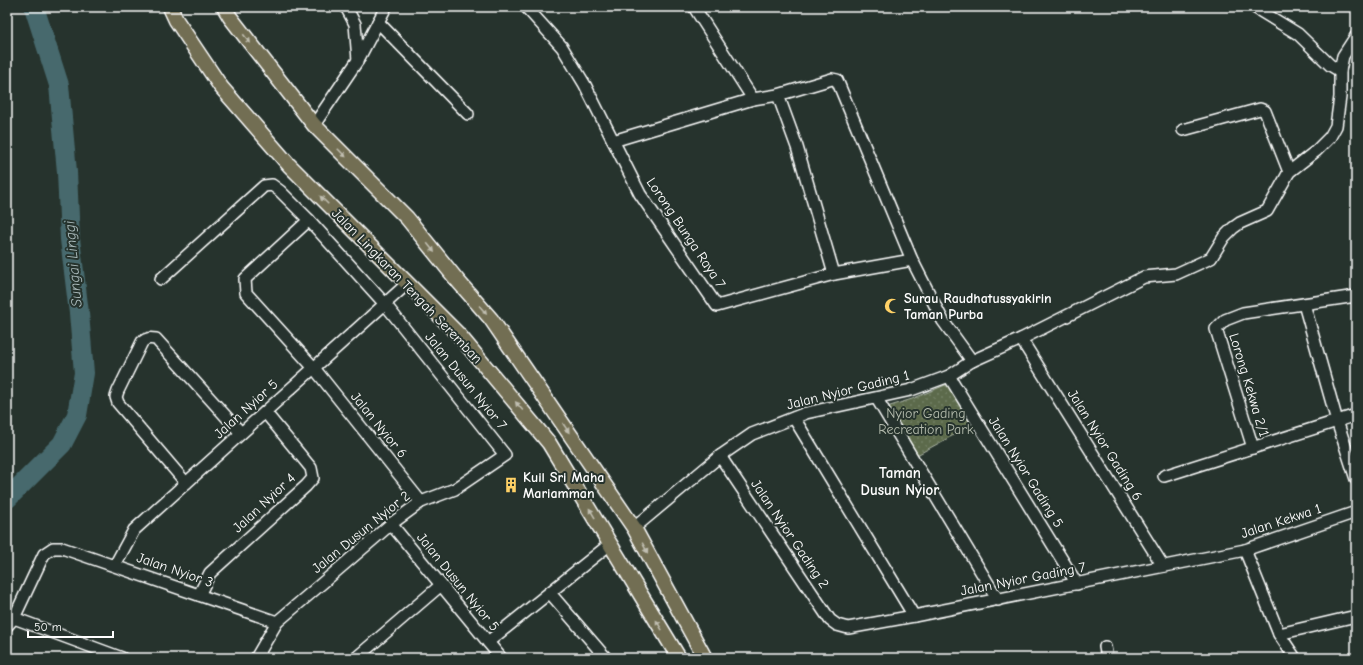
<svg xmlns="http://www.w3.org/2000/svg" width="1363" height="665" font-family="'Comic Neue',sans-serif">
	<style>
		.green { fill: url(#green-dots); stroke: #adb5a6 }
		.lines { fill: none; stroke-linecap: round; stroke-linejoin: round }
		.river { stroke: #46696d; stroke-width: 20 }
		.minor-casing { stroke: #fff; stroke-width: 14 }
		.major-casing { stroke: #fff; stroke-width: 17 }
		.minor { stroke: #26332d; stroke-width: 11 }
		.major { stroke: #726e52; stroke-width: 14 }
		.oneway { fill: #c0beb1 }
		.labels { text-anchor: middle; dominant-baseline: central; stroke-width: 4; stroke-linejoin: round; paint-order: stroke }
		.street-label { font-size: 14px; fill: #fff; stroke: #26332d }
		.poi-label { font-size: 14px; font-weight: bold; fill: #fff; stroke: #26332d; text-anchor: start }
		.park-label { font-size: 14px; fill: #b5bcae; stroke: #26332d }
		.water-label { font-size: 15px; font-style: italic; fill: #acbcbd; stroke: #26332d }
		.neighbourhood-label { font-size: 15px; font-weight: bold; fill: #fff; stroke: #26332d }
	</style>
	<defs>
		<pattern id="green-dots" width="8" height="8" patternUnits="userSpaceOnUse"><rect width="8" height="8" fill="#5b6b4c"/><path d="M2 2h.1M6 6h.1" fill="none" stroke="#748167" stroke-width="1.8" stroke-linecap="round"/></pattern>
	</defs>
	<rect width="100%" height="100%" fill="#26332d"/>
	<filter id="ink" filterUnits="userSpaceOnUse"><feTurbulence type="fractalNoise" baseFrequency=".025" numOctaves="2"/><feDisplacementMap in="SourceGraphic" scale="8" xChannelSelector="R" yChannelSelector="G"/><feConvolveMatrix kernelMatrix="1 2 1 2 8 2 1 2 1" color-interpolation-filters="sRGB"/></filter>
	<g filter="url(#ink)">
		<!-- green -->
		<polygon class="green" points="950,383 974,424 917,455 887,407 912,399"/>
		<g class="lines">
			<!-- river -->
			<polyline class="river" points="7,499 62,444 77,415 84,373 79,313 70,239 67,172 59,85 34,7"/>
			<!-- minor casing -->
			<g class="minor-casing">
				<g id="minor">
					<polyline points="346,7 355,24 358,60"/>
					<polyline points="526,7 562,47 585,85 640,194 717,306 834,274 912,260"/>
					<polyline points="694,7 753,99"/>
					<polyline points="1254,7 1298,34 1330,65 1340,71"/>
					<polyline points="378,22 468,114"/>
					<polyline points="778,95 797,147 834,274"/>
					<polyline points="314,125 358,60 386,7"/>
					<polyline points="1183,130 1260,109 1265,111 1289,172"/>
					<polyline points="613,141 753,99 778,95 832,79 837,80 912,260 943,321 972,361"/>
					<polyline points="309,220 245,279 246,293 314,368 421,502"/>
					<polyline points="161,279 264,186 272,185 280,191 309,220 385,304 505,455 455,489 421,502 391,524 277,622 256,658"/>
					<polyline points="1304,304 1337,421 1356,479"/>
					<polyline points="1021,339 1163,566"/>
					<polyline points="949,376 1077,584"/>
					<polyline points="877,399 998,600"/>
					<polyline points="794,418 914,616"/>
					<polyline points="1253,448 1216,329 1225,320 1243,313 1356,296"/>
					<polyline points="720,456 830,620 837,625 848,628 914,616 1245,550 1356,512"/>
					<polyline points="1164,476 1356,415"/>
					<path d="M186,483L118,403L116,397L118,391L142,342C147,338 150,338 156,339L241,433"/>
					<polyline points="391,524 501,658"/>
					<polyline points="634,528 720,456 752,434 806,413 911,390 949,376 972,361 1021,339 1144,277 1176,274 1211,258 1224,237 1233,228 1240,223 1267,211 1289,172 1316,151 1330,137 1336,126 1340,97 1340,71 1343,56 1356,36"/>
					<polyline points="1245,550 1279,634 1295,658"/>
					<polyline points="115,565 134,530 408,283"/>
					<polyline points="550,593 606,658"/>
					<polyline points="199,595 210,573 306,486 313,478 311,468 265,412"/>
					<polyline points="14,618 122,658"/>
					<polyline points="7,626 14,618 44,554 53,548 62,548 277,622"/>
					<polyline points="1279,634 1356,616"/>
					<polyline points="488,642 610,544"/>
					<polyline points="1105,647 1107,658"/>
					<polyline points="356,658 441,585"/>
				</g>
			</g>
			<!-- major casing -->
			<g class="major-casing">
				<g id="major">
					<polyline points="170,7 176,20 221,87 289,165 459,335 549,443 679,658"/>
					<polyline points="224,7 230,17 314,125 407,218 457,280 491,319 634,528 705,658"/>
				</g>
			</g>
			<!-- minor -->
			<use href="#minor" class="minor"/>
			<!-- major -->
			<use href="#major" class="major"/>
		</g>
		<!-- one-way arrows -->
		<defs><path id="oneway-solid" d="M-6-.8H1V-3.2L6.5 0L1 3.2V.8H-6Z"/></defs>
		<g class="oneway">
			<use href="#oneway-solid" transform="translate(247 39) rotate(52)"/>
			<use href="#oneway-solid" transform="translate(342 153) rotate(45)"/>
			<use href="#oneway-solid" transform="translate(324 200) rotate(-135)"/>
			<use href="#oneway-solid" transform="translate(431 248) rotate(51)"/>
			<use href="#oneway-solid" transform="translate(483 310) rotate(49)"/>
			<use href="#oneway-solid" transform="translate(519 406) rotate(-130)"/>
			<use href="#oneway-solid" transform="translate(566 428) rotate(56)"/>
			<use href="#oneway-solid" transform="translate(592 513) rotate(-121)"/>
			<use href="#oneway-solid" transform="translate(645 548) rotate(62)"/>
			<use href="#oneway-solid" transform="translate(659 625) rotate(-121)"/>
		</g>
	</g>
	<!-- icons -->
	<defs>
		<g id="mosque-bare" transform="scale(1.2)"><path d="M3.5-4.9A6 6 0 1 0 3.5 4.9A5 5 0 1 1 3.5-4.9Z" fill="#ffd166" stroke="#26332d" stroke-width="2.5" paint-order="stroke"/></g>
		<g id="building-bare" transform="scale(1.2)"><path d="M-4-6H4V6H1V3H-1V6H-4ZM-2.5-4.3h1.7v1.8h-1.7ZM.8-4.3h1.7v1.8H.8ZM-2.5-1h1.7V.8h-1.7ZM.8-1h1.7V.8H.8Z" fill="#ffd166" stroke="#26332d" stroke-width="2.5" paint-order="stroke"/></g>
	</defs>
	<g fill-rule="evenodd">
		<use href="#mosque-bare" x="892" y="306"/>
		<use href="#building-bare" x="511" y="485"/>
	</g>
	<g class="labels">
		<!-- street labels -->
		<g class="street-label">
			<text transform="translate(686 233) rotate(56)">Lorong Bunga Raya 7</text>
			<text transform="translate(407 286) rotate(46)">Jalan Lingkaran Tengah Seremban</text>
			<text transform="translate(466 381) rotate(51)">Jalan Dusun Nyior 7</text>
			<text transform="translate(1249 385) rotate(73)">Lorong Kekwa 2/1</text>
			<text transform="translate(848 390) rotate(-14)">Jalan Nyior Gading 1</text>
			<text transform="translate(246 409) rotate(-42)">Jalan Nyior 5</text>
			<text transform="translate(379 425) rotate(51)">Jalan Nyior 6</text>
			<text transform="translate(1105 445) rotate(58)">Jalan Nyior Gading 6</text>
			<text transform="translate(1026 472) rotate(58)">Jalan Nyior Gading 5</text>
			<text transform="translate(264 503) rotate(-43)">Jalan Nyior 4</text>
			<text transform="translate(1281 521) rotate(-18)">Jalan Kekwa 1</text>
			<text transform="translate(361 532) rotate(-39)">Jalan Dusun Nyior 2</text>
			<text transform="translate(790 534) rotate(56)">Jalan Nyior Gading 2</text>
			<text transform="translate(175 570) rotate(19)">Jalan Nyior 3</text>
			<text transform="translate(1023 579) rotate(-11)">Jalan Nyior Gading 7</text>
			<text transform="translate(458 582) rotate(51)">Jalan Dusun Nyior 5</text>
		</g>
		<!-- poi labels -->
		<g class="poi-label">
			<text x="904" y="298">Surau Raudhatussyakirin<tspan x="904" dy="16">Taman Purba</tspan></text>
			<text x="523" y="477">Kuil Sri Maha<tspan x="523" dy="16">Mariamman</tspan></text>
		</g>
		<!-- park labels -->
		<g class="park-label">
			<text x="926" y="413">Nyior Gading<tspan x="926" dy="16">Recreation Park</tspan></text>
		</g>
		<!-- water labels -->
		<g class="water-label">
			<text transform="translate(73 264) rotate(-95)">Sungai Linggi</text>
		</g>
		<!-- neighbourhood labels -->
		<g class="neighbourhood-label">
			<text x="900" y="473">Taman<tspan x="900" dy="17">Dusun Nyior</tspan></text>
		</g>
	</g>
	<!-- margin -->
	<rect width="1363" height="665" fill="none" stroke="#26332d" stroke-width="24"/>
	<rect x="12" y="12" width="1339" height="641" fill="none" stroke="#fff" stroke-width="1.5" filter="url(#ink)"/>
	<!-- scale -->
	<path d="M28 631v6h85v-6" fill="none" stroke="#ffffff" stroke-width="2"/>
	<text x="34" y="631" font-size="12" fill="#ffffff" stroke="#26332d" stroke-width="3" paint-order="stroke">50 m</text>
</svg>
